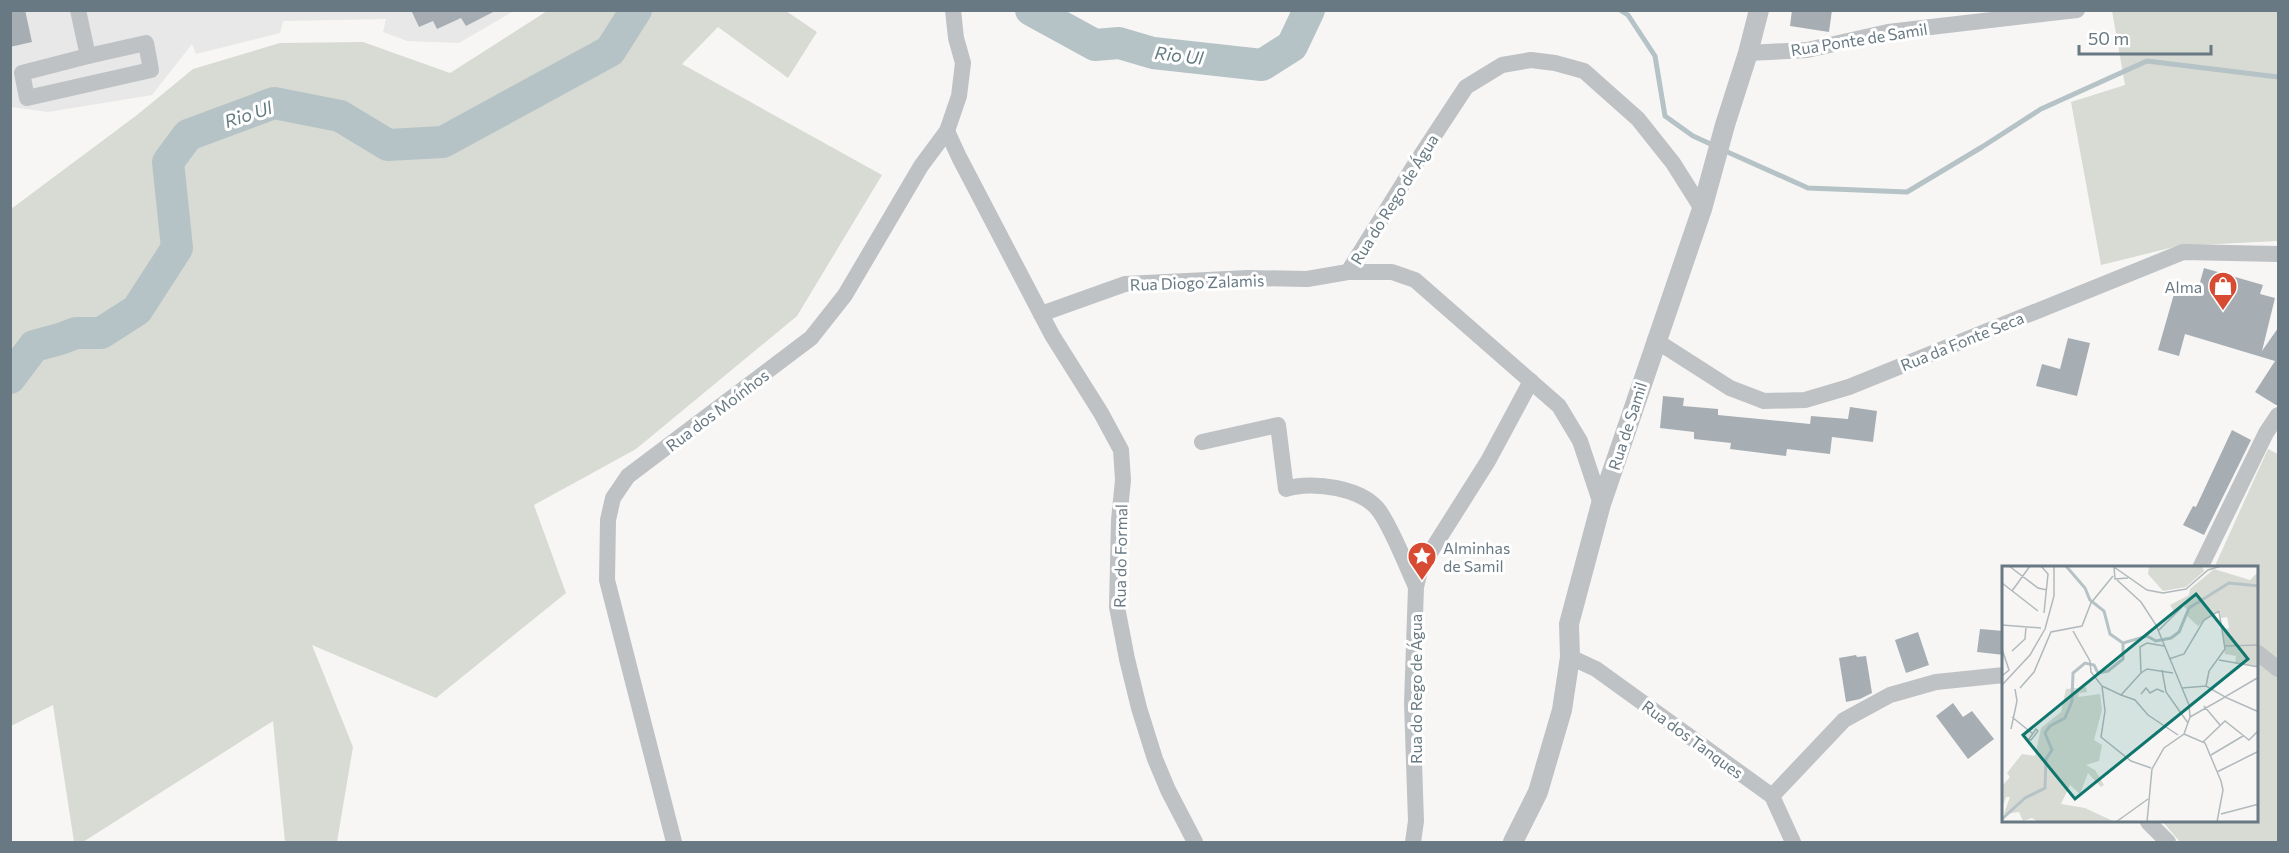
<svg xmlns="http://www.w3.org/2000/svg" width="2289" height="853" font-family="Commissioner,sans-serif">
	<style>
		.built { fill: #e7e8e7 }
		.green { fill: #d7dbd3 }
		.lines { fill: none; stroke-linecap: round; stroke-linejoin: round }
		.stream { stroke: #b6c3c6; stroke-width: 5 }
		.river { stroke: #b6c3c6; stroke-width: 32 }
		.building { fill: #a6aeb3 }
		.minor { stroke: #bec2c5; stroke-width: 16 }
		.tertiary { stroke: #bec2c5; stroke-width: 20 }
		.labels { text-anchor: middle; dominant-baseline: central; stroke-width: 6; stroke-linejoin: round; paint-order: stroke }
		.street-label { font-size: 16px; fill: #687983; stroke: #fff }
		.poi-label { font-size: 16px; fill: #687983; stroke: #fff; text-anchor: end }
		.water-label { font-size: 18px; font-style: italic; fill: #637a7f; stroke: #fff }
		.inset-river { fill: none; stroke: #b6c3c6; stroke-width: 3 }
		.inset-road { fill: none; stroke: #b1b9bd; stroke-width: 1.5 }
		.view { fill: #0f766e; fill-opacity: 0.15; stroke: #0f766e; stroke-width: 3 }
		.inset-edge { fill: none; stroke: #687983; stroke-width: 3 }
	</style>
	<rect width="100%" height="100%" fill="#f7f6f4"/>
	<!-- built -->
	<polygon class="built" points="11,11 514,11 459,43 407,41 383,32 386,19 283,21 280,33 196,54 192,44 152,95 48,112 11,107"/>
	<!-- green -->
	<g class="green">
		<polygon points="547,11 786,11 817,32 788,78 718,27 682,64 882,175 797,316 636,449 534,505 566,593 436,698 312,645 353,747 337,842 285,842 273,721 83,842 74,842 53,705 11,726 11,209 137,115 193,69 280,43 363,42 450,73"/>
		<polygon points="2112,11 2278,11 2278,241 2178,246 2101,265 2071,102 2125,85"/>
		<polygon points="2268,449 2278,454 2278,842 2180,842 2163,822 2258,822 2258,568 2214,568"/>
	</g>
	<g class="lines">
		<!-- stream -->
		<g class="stream">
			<polyline points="1620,10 1628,15 1655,56 1665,116 1693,136 1715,146"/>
			<polyline points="1723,150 1808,188 1907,192 1982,147 2041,109 2147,61 2278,77"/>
		</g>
		<!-- river -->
		<g class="river">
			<polyline points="1031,10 1095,45 1119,43 1153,53 1262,65 1292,46 1309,10"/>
			<polyline points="10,378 34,346 60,339 76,333 101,333 137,310 177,248 168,162 188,135 274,103 340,116 388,145 443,142 610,51 636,10"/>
		</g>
	</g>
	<!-- building -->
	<g class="building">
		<polygon points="10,10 25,10 32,42 10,47"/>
		<polygon points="411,10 497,10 466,26 461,18 437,29 433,21 419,27"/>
		<polygon points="1792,10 1832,10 1829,32 1790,26"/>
		<polygon points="2204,268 2263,285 2260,294 2275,298 2262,351 2278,328 2278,405 2276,405 2255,392 2275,361 2185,334 2179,356 2158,350 2176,287 2197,293"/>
		<polygon points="2068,338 2090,343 2077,396 2036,386 2042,364 2060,369"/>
		<polygon points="1663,396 1684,398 1683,406 1718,409 1718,415 1810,424 1811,416 1848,419 1850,407 1877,411 1873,442 1832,437 1830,454 1787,449 1786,456 1730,449 1731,443 1694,439 1694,432 1660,428"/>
		<polygon points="2232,430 2251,440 2204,535 2183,525 2193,506 2196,507"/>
		<polygon points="1980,629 2004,631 2004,655 1977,652"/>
		<polygon points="1918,632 1929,665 1906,673 1895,640"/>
		<polygon points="1856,655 1857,657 1866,656 1872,693 1860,699 1846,702 1839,658"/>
		<polygon points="1953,703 1963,717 1972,711 1994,739 1968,759 1936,716"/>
	</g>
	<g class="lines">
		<!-- minor -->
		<g class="minor">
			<polyline points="78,10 88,56"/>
			<polygon points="146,43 151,70 27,98 22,73 88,56"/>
			<polyline points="1748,53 1807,50 1888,32 2077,10"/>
			<polyline points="947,131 959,157 1041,314 1125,284 1248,278 1307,279 1348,272"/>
			<polyline points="1041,314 1052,335 1101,413 1121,450 1123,480 1119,520 1117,607 1127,659 1139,708 1155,759 1168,790 1195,842"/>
			<polyline points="1655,340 1730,388 1764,401 1805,400 1849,387 2183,252 2278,254"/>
			<path d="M1202,442L1278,425L1286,489C1312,480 1364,488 1380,512C1393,531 1406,565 1416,587"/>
			<polyline points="1601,504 1580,441 1559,406 1415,280 1392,272 1348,272 1414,166 1466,87 1502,65 1531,60 1555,63 1584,71 1638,119 1673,163 1702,209"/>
			<polyline points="2200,568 2266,433 2278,415"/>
			<polyline points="2258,653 2278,669"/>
			<polyline points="1570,657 1596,669 1772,796 1793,842"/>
			<polyline points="1772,796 1844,720 1890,695 1936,682 2004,675"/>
			<polyline points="2148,822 2168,842"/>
			<polyline points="674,842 607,580 608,520 613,498 628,476 811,338 845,295 921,166 947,131 959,96 963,63 956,38 953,10"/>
			<polyline points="1413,842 1416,821 1412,703 1416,587 1421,567 1488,461 1531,381"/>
		</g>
		<!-- tertiary -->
		<polyline class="tertiary" points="1513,842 1538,792 1562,710 1570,657 1569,624 1601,504 1702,209 1725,125 1748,53 1759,10"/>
	</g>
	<!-- icons -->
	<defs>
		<g id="shop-pin" transform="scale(1.5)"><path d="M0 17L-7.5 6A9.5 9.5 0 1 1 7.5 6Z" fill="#d74b33" stroke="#fff"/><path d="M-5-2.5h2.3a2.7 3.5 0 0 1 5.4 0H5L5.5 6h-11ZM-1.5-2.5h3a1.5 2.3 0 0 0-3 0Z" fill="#fff"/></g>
		<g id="sight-pin" transform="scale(1.5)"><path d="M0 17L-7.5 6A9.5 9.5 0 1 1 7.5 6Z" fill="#d74b33" stroke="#fff"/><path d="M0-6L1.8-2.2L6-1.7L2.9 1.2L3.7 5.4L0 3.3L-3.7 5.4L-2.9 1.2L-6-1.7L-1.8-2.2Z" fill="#fff"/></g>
	</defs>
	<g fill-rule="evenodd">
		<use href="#shop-pin" x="2223" y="286"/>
		<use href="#sight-pin" x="1422" y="556"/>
	</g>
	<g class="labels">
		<!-- street labels -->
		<g class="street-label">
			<text transform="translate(1859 39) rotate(-9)">Rua Ponte de Samil</text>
			<text transform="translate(1394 199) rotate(-58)">Rua do Rego de Água</text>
			<text transform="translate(1197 282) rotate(-2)">Rua Diogo Zalamis</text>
			<text transform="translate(1962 341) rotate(-22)">Rua da Fonte Seca</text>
			<text transform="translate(717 410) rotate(-37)">Rua dos Moínhos</text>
			<text transform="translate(1627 426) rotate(-72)">Rua de Samil</text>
			<text transform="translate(1120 556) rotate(-89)">Rua do Formal</text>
			<text transform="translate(1415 689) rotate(-90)">Rua do Rego de Água</text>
			<text transform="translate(1693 739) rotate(36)">Rua dos Tanques</text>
		</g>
		<!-- poi labels -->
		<g class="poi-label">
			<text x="2202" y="286">Alma</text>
			<text x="1443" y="547" text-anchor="start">Alminhas<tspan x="1443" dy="18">de Samil</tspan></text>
		</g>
		<!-- water labels -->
		<g class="water-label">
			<text transform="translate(1179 55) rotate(7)">Rio Ul</text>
			<text transform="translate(248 114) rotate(-18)">Rio Ul</text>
		</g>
	</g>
	<!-- overview -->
	<g transform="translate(2002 566)">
		<rect width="256" height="256" fill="#f7f6f4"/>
		<path d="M147,0H200L202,5L184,21L161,25L146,8ZM212,3L248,14L256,6V100L233,98L234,90L223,88L220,64L227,62L225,51L219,52L218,43L196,60L184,49L187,45L181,40L173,47L168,39L187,29L188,23ZM84,121L85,126L77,127L76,131L98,128L100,144L92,174L100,179L97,195L84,199L93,204L102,219L99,221L86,207L78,228L68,219L59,238L83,242L113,256H36L30,252L21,255L17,246L2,248L8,231H4L0,242V220L8,211L5,207L20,188L33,190L39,162L59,146L64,123Z" fill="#d7dbd3"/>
		<path class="inset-river" d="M121,77L145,70L154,75L169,72L177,66L187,42L227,17L257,20M0,253L23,232L43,222L44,193L50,184L43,167L48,160L63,152L70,135L71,107L83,97L92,99L96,107L106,105L121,93V77L108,68L102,45L88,34L83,22L64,0"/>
		<path class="inset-road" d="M7,0L36,22L45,24M39,0L46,8L42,47M112,1L145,24L161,27L184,23L206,4L219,0M112,1L113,13L126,12M115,14L139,36L154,59L187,139L188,151L182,168L162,182L150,203L145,256M0,17L36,45M10,25L28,0M0,59L39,62M71,65L88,95L89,106L100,120L103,145L99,171L129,195L149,202M156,65L180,41M162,80L145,77L138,81L139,107L145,103L171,107M223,80L257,79M0,83L7,104L0,110M10,85L23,73L24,61M167,93L182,88L202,54L217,45L223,83L207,105L204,120M217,94L257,101M160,104L164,126L186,157M0,119L28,89L43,63L52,30V0M100,120L119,129L139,107M18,122L32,106L49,66L80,60L89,37L111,10M180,122L204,120L223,131L257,111M139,128L144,122L148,127L155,123L162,126M119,129L133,134L146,149L176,169M202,140L218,159M10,151L31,168M188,151L223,131L257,146M9,163L15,135L13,123M34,163L36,165L29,174L27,173ZM182,168L203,177L219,215L221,224L215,256M201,176L223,155L247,174L257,164M209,189L241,170M215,206L257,185M219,248L257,238M114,256L146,233"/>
		<path class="view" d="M194,28L246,93L73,233L21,169Z"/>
		<rect width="256" height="256" class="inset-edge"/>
	</g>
	<!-- border -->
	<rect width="2289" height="853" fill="none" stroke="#687983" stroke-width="24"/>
	<!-- scale -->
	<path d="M2079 45v9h132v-9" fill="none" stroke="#687983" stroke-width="3"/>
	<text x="2088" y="45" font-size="18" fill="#687983" stroke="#ffffff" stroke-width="4.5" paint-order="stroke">50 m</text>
</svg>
